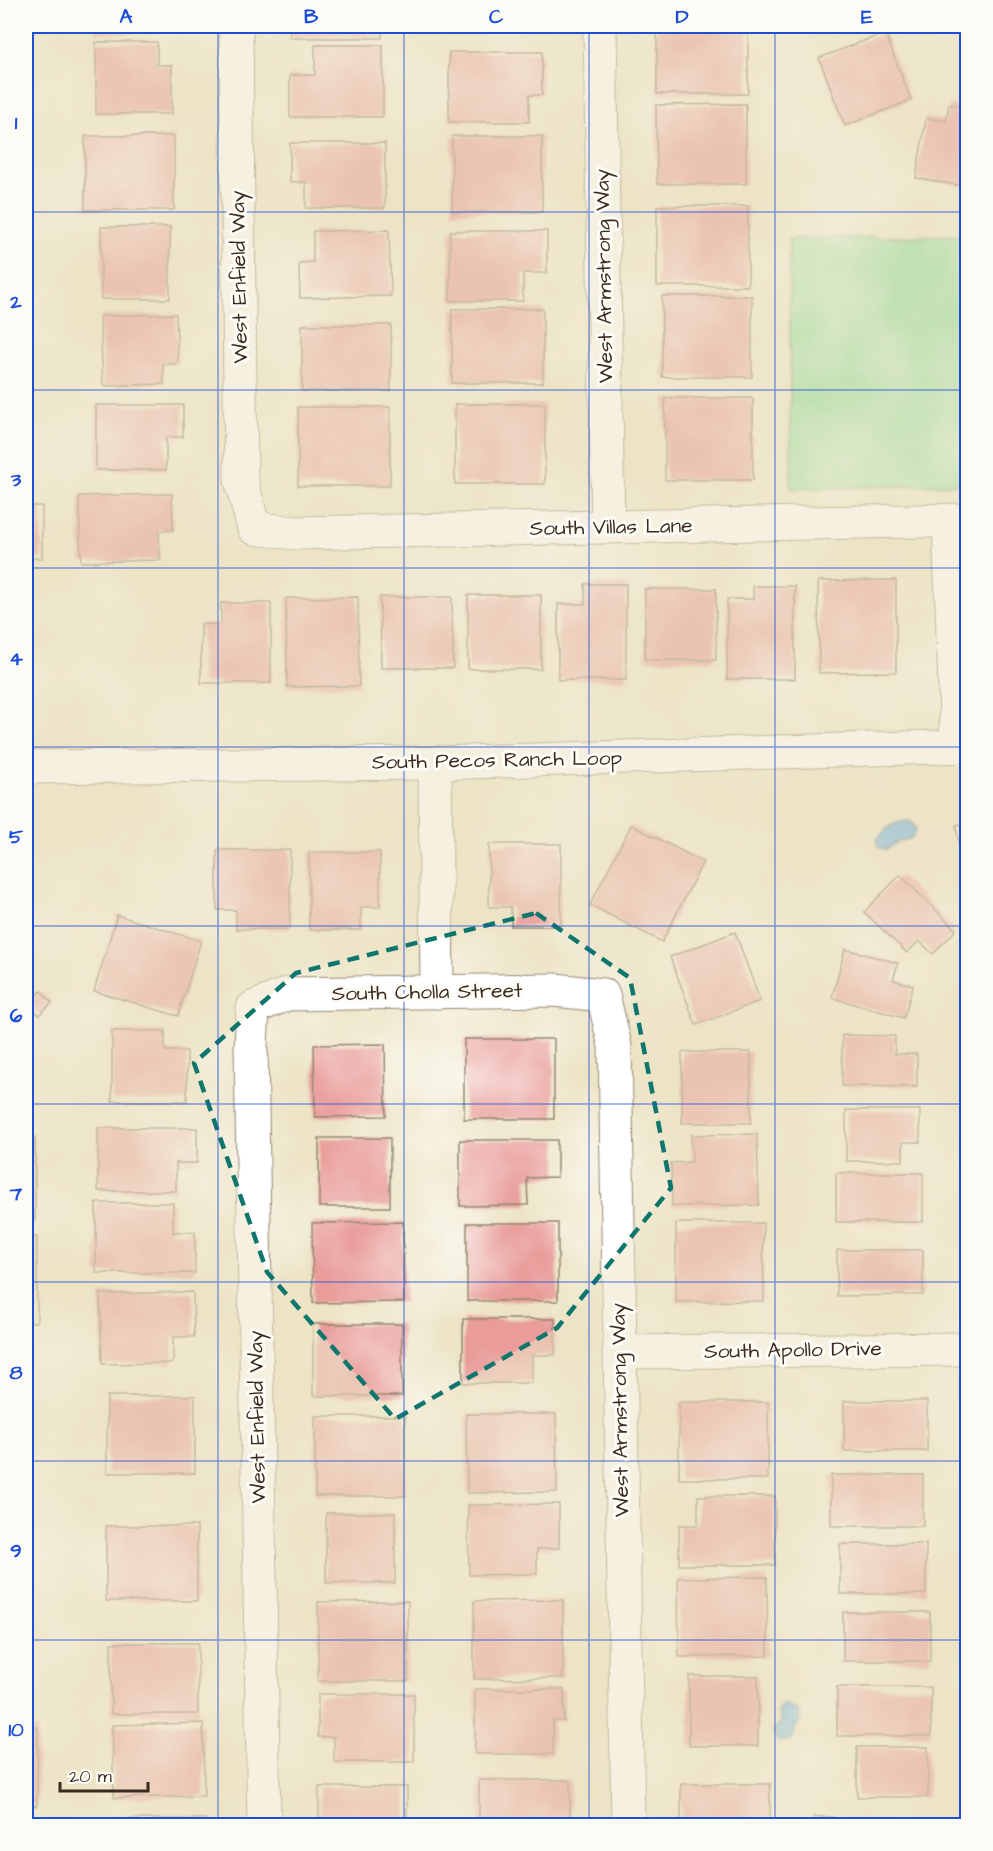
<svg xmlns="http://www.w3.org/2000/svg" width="993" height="1851" font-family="'Architects Daughter',sans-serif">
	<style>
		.green { fill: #8fde9c; stroke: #65845d; stroke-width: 1.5 }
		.water { fill: #6db2e3; stroke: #546e80; stroke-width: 1.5 }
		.building { fill: #e99c9a }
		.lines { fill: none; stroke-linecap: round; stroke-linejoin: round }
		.minor-casing { stroke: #948772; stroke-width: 35 }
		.tertiary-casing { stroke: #948772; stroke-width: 35 }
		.minor { stroke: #fff; stroke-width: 33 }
		.tertiary { stroke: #fff; stroke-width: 33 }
		.marked { fill: none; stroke: #0f766e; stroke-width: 4.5; stroke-dasharray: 12 8; stroke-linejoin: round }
		.grid { fill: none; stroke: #1d4ed8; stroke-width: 1.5; stroke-opacity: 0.55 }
		.labels { text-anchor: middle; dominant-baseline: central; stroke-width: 6; stroke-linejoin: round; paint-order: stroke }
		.street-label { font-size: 21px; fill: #3b2a1e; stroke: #fdfcf7 }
		.neatline { fill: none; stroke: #1d4ed8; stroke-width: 2 }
		.grid-label { font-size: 20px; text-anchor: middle; font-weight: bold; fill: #1d4ed8 }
	</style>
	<rect width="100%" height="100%" fill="#fdfcf7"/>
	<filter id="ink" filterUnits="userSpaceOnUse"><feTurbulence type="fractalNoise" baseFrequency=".0167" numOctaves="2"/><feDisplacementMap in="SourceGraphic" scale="12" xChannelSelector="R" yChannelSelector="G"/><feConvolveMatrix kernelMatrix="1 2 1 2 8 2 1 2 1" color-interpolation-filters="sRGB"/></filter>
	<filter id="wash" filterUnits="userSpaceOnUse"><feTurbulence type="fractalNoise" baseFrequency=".008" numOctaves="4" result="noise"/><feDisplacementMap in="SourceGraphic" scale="24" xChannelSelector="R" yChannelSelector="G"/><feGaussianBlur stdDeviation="1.35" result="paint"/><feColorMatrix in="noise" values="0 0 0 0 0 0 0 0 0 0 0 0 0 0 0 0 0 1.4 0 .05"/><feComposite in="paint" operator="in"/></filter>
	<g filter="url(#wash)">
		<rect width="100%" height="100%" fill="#ede4c6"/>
		<!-- green -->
		<polygon class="green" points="967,235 967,484 791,489 789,239"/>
		<!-- water -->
		<g class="water">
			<path d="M910,821L916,828L912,838L897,842L886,850L878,847L877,840C887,827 893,821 910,821Z"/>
			<polygon points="787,1704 789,1708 798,1710 800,1721 793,1730 794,1735 792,1740 778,1741 775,1737 774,1730 781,1722 777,1710 781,1706"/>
		</g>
		<g id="blocks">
			<!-- building -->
			<g class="building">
				<rect x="96" y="26" width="61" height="7"/>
				<rect x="290" y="26" width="92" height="12"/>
				<rect x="657" y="26" width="91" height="68"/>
				<polygon points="885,33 911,100 845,126 819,58"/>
				<polygon points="96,42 157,42 157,65 172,65 172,114 96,114"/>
				<polygon points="315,45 383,45 383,117 290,117 290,75 315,75"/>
				<polygon points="449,52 542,52 542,95 529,95 529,122 449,122"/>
				<polygon points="746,104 746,184 657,184 656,105"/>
				<polygon points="949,104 968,107 968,187 916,178 926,118 946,121"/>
				<rect x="85" y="136" width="89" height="74"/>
				<rect x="452" y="136" width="90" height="76"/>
				<polygon points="290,143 385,143 385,208 306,208 306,182 290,182"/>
				<rect x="657" y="206" width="91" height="80"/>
				<rect x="101" y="227" width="69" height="72"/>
				<polygon points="389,230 391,296 300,298 299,263 313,262 313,231"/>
				<polygon points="450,231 547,231 547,273 523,273 523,301 450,301"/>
				<rect x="662" y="296" width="90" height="81"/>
				<rect x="452" y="309" width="91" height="74"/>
				<polygon points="176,314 178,364 163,364 164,384 103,386 100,316"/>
				<rect x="302" y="325" width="89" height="66"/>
				<rect x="665" y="398" width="88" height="82"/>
				<rect x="455" y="404" width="90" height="80"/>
				<polygon points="96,405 183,405 183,437 166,437 166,470 96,470"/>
				<rect x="298" y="407" width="92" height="79"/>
				<polygon points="172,494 173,530 159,531 160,560 81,562 79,496"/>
				<rect x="26" y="506" width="16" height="52"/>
				<polygon points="896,580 896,672 819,673 818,581"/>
				<polygon points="585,584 626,584 626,680 558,680 558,604 585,604"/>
				<polygon points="753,586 795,586 795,679 727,679 727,599 753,599"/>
				<rect x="645" y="589" width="71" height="71"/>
				<rect x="468" y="595" width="73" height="74"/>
				<polygon points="358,597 359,686 287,687 286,598"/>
				<polygon points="380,597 452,597 453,668 381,668"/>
				<polygon points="221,603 271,603 271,683 201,683 201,624 221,624"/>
				<polygon points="968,823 968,897 966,897 956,825"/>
				<polygon points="631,825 703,862 662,942 590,905"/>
				<polygon points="489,844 561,844 561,926 511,926 511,907 489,907"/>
				<polygon points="217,850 290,850 290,929 236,929 236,910 217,910"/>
				<polygon points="309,852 380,852 380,907 361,907 361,930 309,930"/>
				<polygon points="900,875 956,930 933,954 919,941 907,953 864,912"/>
				<polygon points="117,915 201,941 178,1016 94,991"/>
				<polygon points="735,932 760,1001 696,1025 670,957"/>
				<polygon points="845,949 898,963 893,980 913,985 904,1018 832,998"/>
				<polygon points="41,991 52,1003 39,1015 28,1004"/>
				<polygon points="112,1031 165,1031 165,1051 187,1051 187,1101 112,1101"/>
				<polygon points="842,1035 895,1036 895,1054 917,1054 917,1087 842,1086"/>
				<rect x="464" y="1039" width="90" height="80"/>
				<polygon points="385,1044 386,1116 315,1117 314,1045"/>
				<rect x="682" y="1052" width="69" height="71"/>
				<polygon points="846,1110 920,1110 920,1142 903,1142 903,1161 846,1161"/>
				<polygon points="98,1128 197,1128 197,1163 176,1163 176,1191 98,1191"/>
				<polygon points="757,1134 759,1205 672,1206 671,1163 692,1162 691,1135"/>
				<rect x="26" y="1137" width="9" height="84"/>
				<rect x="319" y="1138" width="71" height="69"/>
				<polygon points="460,1140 557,1140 557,1177 527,1178 528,1205 460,1206"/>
				<rect x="836" y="1173" width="87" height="49"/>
				<polygon points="96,1203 173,1203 173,1232 195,1232 195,1273 96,1273"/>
				<polygon points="403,1222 404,1302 313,1303 312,1223"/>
				<rect x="467" y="1223" width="91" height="78"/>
				<polygon points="676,1223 763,1223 764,1301 676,1302"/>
				<rect x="26" y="1237" width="11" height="85"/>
				<polygon points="837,1250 923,1250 923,1295 837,1296"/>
				<polygon points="193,1292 194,1337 173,1337 173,1363 102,1364 100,1294"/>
				<polygon points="463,1319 555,1319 555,1355 532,1355 532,1383 463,1383"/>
				<rect x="313" y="1324" width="89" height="72"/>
				<rect x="107" y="1396" width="88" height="77"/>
				<rect x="844" y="1401" width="83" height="50"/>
				<rect x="679" y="1402" width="89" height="77"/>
				<polygon points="466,1414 556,1414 557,1492 467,1493"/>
				<rect x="315" y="1416" width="90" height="80"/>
				<rect x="831" y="1475" width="92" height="51"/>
				<polygon points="698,1496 775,1496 775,1565 679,1565 679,1525 698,1525"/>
				<polygon points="559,1504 559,1548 537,1549 537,1574 469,1575 468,1505"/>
				<rect x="326" y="1513" width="69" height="70"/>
				<rect x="106" y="1526" width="91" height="75"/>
				<rect x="840" y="1544" width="86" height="50"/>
				<polygon points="767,1577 768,1656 679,1657 678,1578"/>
				<polygon points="563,1600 563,1678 474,1679 474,1601"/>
				<polygon points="408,1601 408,1681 318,1681 318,1602"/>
				<rect x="843" y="1612" width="87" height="49"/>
				<rect x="111" y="1643" width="87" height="71"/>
				<rect x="689" y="1676" width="69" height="70"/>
				<rect x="837" y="1687" width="94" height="49"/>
				<polygon points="475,1689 564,1689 564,1721 553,1721 553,1754 475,1754"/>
				<polygon points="318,1694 414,1694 414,1762 334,1762 334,1737 318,1737"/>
				<polygon points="203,1723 204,1796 114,1798 112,1725"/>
				<polygon points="26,1727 38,1727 37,1806 26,1805"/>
				<rect x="857" y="1747" width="71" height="50"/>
				<rect x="479" y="1780" width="91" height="46"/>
				<rect x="681" y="1784" width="89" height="42"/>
				<rect x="319" y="1787" width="88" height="39"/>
				<rect x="813" y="1817" width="20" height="9"/>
				<rect x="115" y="1819" width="90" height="7"/>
			</g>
		</g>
	</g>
	<g filter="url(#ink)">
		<use href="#blocks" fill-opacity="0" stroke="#948772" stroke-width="1.5"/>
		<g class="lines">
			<!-- minor casing -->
			<g class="minor-casing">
				<g id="minor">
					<polyline points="236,26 241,480 254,528 295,533 968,520"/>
					<polyline points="600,26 608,526"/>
					<polyline points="949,521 957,746"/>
					<polyline points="435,763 437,992"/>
					<polyline points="619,1352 968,1349"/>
					<polyline points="264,1826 251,1047 253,1008 287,994 554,990 603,995 615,1046 628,1826"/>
				</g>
			</g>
			<!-- tertiary casing -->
			<g class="tertiary-casing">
				<polyline id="tertiary" points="26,767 435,763 968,746"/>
			</g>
			<!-- minor -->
			<use href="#minor" class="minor"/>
			<!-- tertiary -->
			<use href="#tertiary" class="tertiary"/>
		</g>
	</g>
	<!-- marked area -->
	<path d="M0 0H993V1851H0ZM536,913L630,978L671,1188L557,1328L395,1419L267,1272L194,1063L296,973Z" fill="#ede4c6" fill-opacity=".55" fill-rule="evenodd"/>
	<path class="marked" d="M536,913L630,978L671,1188L557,1328L395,1419L267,1272L194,1063L296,973Z"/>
	<!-- grid -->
	<path class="grid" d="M218,26V1826M404,26V1826M589,26V1826M775,26V1826M26,212H968M26,390H968M26,568H968M26,747H968M26,926H968M26,1104H968M26,1282H968M26,1461H968M26,1640H968"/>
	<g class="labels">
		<!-- street labels -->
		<g class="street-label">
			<text transform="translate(604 276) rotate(-91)">West Armstrong Way</text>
			<text transform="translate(239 277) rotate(-91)">West Enfield Way</text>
			<text transform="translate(611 527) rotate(-1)">South Villas Lane</text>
			<text transform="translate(497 760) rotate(-1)">South Pecos Ranch Loop</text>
			<text transform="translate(427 992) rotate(-1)">South Cholla Street</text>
			<text transform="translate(793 1350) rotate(-1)">South Apollo Drive</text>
			<text transform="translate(620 1410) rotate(-91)">West Armstrong Way</text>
			<text transform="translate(257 1417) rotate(-91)">West Enfield Way</text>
		</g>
	</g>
	<!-- margin -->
	<rect width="993" height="1851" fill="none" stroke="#fdfcf7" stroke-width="66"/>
	<!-- scale -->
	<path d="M60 1782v9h88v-9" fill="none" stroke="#3b2a1e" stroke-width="3"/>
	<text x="69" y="1782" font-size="18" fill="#3b2a1e" stroke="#fdfcf7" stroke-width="4.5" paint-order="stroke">20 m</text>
	<rect x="33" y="33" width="927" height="1785" class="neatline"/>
	<g class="grid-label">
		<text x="126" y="23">A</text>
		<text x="311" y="23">B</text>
		<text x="496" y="23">C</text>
		<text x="682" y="23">D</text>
		<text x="867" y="23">E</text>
		<text x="16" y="129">1</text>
		<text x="16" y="308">2</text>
		<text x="16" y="486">3</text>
		<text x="16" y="665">4</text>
		<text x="16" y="843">5</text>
		<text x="16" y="1022">6</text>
		<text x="16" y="1200">7</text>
		<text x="16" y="1379">8</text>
		<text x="16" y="1557">9</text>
		<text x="16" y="1736">10</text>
	</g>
</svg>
